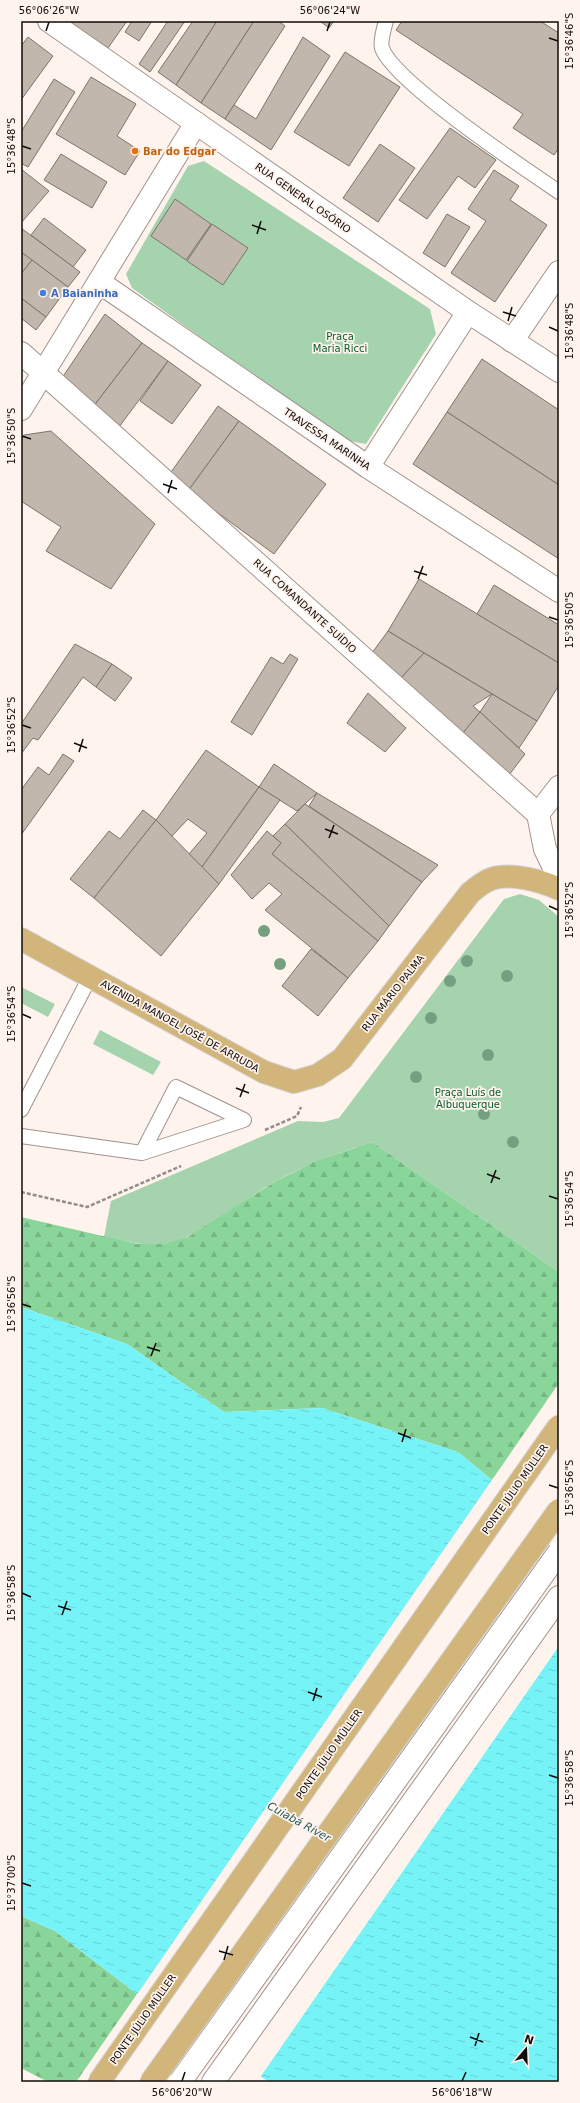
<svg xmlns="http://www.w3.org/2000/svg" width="580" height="2103" font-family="'DejaVu Sans',sans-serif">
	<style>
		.green { fill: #a5d3ad }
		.forest { fill: url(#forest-firs) }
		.water { fill: url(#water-ripples) }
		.pier { fill: #fef3ed }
		.building { fill: #c1b7ad; stroke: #7d746a }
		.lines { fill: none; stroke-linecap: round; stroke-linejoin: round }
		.lane-casing { stroke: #a0938c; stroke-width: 16 }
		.street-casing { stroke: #a0938c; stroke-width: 24 }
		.primary-casing { stroke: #d4d3d3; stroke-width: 24 }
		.path { stroke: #948c88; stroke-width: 2.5; stroke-dasharray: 4 2; stroke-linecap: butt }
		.lane { stroke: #fff; stroke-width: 14 }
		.street { stroke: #fff; stroke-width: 22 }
		.primary { stroke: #d2b57b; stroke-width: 22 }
		.street-bridge-casing { stroke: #a0938c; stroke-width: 24; stroke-linecap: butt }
		.primary-bridge-casing { stroke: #d4d3d3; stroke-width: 24; stroke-linecap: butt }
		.street-bridge { stroke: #fff; stroke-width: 22 }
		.primary-bridge { stroke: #d2b57b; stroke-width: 22 }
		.tree { fill: #74a081 }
		.ticks { fill: none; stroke: #0f0b08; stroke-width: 1.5 }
		.food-dot { fill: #e8710a; stroke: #fef3ed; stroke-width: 1.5 }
		.shop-dot { fill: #3f7fe0; stroke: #fef3ed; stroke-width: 1.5 }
		.labels { text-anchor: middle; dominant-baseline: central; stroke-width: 3.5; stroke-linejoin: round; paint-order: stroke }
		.food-label { font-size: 10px; font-weight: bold; fill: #c56008; stroke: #fef3ed; text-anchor: start }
		.street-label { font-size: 10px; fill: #0f0b08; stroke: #fef3ed }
		.shop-label { font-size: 10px; font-weight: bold; fill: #366cbe; stroke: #fef3ed; text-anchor: start }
		.park-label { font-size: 10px; fill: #045d28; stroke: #fef3ed }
		.water-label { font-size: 11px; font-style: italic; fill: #235a5b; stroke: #fef3ed }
		.neatline { fill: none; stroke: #0f0b08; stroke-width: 1.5 }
		.ticks-label { font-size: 10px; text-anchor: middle; fill: #0f0b08 }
	</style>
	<defs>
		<pattern id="forest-firs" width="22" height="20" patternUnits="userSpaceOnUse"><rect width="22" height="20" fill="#8ad59a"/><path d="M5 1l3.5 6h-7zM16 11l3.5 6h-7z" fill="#76b683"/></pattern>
		<pattern id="water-ripples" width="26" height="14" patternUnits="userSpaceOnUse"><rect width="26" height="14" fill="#75f3f7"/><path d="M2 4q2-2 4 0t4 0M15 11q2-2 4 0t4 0" fill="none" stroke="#64cfd2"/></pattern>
	</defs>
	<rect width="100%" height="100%" fill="#fef3ed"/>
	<!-- green -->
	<g class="green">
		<polygon points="204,161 430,309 436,334 366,444 344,440 132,288 126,274 188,166"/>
		<path d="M520,894L539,900L559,917V1272L372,1142C339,1153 306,1164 276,1181C245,1198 197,1240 165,1244C144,1247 124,1241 104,1237L111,1201L298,1121L323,1122L339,1118L504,899Z"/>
		<polygon points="21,987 55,1004 48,1017 21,1003"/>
		<polygon points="100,1030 161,1062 153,1075 93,1044"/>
	</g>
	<!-- forest -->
	<g class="forest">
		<polygon points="372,1142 559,1272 559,1383 492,1480 458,1452 322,1408 224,1412 127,1344 21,1307 21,1217 137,1244 165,1244 188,1237 276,1181 314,1162"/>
		<polygon points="21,1916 55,1931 137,1994 76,2082 48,2082 21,2068"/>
	</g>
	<!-- water -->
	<polygon class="water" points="21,1307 127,1344 224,1412 322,1408 458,1452 492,1480 541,1467 559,1457 559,2082 269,2082 137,1994 55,1931 21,1916"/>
	<!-- pier -->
	<polygon class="pier" points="559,1455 559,1646 259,2079 136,1996 494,1477 540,1465"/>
	<!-- building -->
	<g class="building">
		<polygon points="68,21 127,21 108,48"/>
		<polygon points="132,21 152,21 139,41 125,32"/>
		<polygon points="168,21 185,21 150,72 139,64"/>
		<polygon points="193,21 217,21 176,85 158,72"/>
		<polygon points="217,21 254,21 201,103 176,85"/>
		<polygon points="254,21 278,21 285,26 225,119 201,103"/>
		<polygon points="320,21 334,21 329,28"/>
		<polygon points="402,21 540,21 559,33 559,148 554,155 513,128 523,114 396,30"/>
		<polygon points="28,37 53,56 21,100 21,46"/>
		<polygon points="303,37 330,56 271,150 225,119 234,105 256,119"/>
		<polygon points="345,52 400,87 349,166 294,132"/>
		<polygon points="91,77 136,104 117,136 140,151 125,175 56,134"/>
		<polygon points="54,79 75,92 28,167 21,163 21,132"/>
		<polygon points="450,128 496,160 475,188 458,176 427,219 399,200"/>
		<polygon points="380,144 415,168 378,222 343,198"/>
		<polygon points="61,154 107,182 92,208 44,180"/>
		<polygon points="21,169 49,191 21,223"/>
		<polygon points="494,170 519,186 510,200 547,225 495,302 451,273 486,221 468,209"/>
		<polygon points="175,199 211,224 186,260 151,236"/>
		<polygon points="447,214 470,227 445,267 423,253"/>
		<polygon points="44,218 86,250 73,267 31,235"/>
		<polygon points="212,224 248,248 223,285 187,261"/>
		<polygon points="21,228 80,272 68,287 21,252"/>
		<polygon points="21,252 32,260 21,274"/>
		<polygon points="32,260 68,287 46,317 21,298 21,274"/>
		<polygon points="21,298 46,317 36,330 21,318"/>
		<polygon points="105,314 142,343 93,407 62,378"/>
		<polygon points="142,343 168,361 119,427 93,407"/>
		<polygon points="482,359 559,410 559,485 447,412"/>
		<polygon points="168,361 201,385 172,424 140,401"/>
		<polygon points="218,406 239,421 188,491 169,475"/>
		<polygon points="447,412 559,485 559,559 413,464"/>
		<polygon points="239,421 326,484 274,554 188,491"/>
		<polygon points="51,431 155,524 111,589 46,551 61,527 21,501 21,441 24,435"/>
		<polygon points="419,579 559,663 559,685 537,721 388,631"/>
		<polygon points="494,585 559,625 559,663 477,614"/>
		<polygon points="388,631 424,653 401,678 372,653"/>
		<polygon points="75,644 112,664 96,687 83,677 38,740 33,738 21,754 21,724"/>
		<polygon points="424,653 492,694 473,706 480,712 463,733 401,678"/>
		<polygon points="290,654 298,659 252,735 231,722 271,657 283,664"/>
		<polygon points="112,664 132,678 115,701 96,687"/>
		<polygon points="368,693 406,728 385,752 347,723"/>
		<polygon points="492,694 537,721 519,748 480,712"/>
		<polygon points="480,712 525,754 509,775 463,733"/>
		<polygon points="206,750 259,787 202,867 189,854 207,833 188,819 172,836 156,820"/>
		<polygon points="63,754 74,761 21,835 21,790 38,767 49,775"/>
		<polygon points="274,764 317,793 297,811 259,787"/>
		<polygon points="259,787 280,800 219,884 202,867"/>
		<polygon points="317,793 438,865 422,882 309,806"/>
		<polygon points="305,804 422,882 389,926 285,824"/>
		<polygon points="143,810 156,820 94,898 70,879 109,831 120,839"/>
		<polygon points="156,820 219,884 161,956 94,898"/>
		<polygon points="285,824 389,926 378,941 272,854 281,843 273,836"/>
		<polygon points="267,831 281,843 272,854 378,941 348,978 265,910 282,894 269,883 252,899 231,875"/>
		<polygon points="311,949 348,978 318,1016 282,986"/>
	</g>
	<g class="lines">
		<!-- lane casing -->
		<g class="lane-casing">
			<g id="lane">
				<path d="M386,21C384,28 380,41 382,48C393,81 525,169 559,192"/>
				<polyline points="21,1110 90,977"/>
				<polyline points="21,1136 142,1153 244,1120 176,1087 142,1153"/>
			</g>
		</g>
		<!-- street casing -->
		<g class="street-casing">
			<g id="street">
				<polyline points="49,21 468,312 559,371"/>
				<polyline points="99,282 368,467 559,591"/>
				<polyline points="512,341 559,272"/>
				<polyline points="21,353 538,814 545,849 559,878"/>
				<polyline points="21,409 196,123"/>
				<polyline points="368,467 468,312"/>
				<polyline points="538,814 559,787"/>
				<polyline points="213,2082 559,1597"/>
			</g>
		</g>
		<!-- primary casing -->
		<g class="primary-casing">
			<path id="primary" d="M21,939L264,1072L294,1082L318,1075L342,1059L470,893C476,888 483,882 491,879C510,872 542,881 559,889"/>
		</g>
		<!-- path -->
		<g class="path">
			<polyline points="265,1130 297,1116 301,1107"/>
			<polyline points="21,1192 87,1207 181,1166"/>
		</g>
		<!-- lane -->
		<use href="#lane" class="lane"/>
		<!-- street -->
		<use href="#street" class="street"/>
		<!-- primary -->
		<use href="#primary" class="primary"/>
		<!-- street-bridge casing -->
		<g class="street-bridge-casing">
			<polyline id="street-bridge" points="180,2082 559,1552"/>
		</g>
		<!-- primary-bridge casing -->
		<g class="primary-bridge-casing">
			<g id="primary-bridge">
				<polyline points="99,2082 559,1426"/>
				<polyline points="151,2082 559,1510"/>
			</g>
		</g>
		<!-- street-bridge -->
		<use href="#street-bridge" class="street-bridge"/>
		<!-- primary-bridge -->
		<use href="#primary-bridge" class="primary-bridge"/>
	</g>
	<!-- trees -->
	<g class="tree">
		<circle cx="264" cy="931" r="6"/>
		<circle cx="467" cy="961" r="6"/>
		<circle cx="280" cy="964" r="6"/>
		<circle cx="507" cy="976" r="6"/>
		<circle cx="450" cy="981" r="6"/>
		<circle cx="431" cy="1018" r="6"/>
		<circle cx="488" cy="1055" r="6"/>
		<circle cx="416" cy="1077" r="6"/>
		<circle cx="484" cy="1114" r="6"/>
		<circle cx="513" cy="1142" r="6"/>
	</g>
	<!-- ticks -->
	<path class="ticks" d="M46,31L49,22M327,31L330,22M549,38L558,41M22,146L31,149M252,225L266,230M257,234L261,221M503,312L516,316M508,321L512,307M549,327L558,331M22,436L31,439M163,484L177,489M168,493L172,480M414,571L427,575M418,579L423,566M549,617L558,620M22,725L31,728M74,743L87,748M79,752L83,739M325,829L338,834M329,838L334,825M549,906L558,910M22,1014L31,1018M236,1088L249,1093M240,1097L245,1084M487,1174L500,1179M491,1183L496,1170M549,1196L558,1199M22,1304L31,1307M147,1347L160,1351M151,1356L156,1343M398,1433L411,1438M402,1442L406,1429M549,1485L558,1488M22,1593L31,1597M58,1606L71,1610M62,1615L67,1601M308,1692L322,1697M313,1701L317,1688M549,1775L558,1778M22,1883L31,1886M219,1951L233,1955M224,1960L228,1946M470,2037L483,2042M475,2046L479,2033M182,2081L185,2072M462,2081L466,2072"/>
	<!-- markers -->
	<circle class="food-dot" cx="135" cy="151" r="4"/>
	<circle class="shop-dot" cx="43" cy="293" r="4"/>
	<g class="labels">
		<!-- food labels -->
		<g class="food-label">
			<text x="143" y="151">Bar do Edgar</text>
		</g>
		<!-- street labels -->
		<g class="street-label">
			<text transform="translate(303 198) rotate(35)">RUA GENERAL OSÓRIO</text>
			<text transform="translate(327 439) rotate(34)">TRAVESSA MARINHA</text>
			<text transform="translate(305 606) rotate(42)">RUA COMANDANTE SUÍDIO</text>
			<text transform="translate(393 993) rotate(-52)">RUA MÁRIO PALMA</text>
			<text transform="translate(180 1026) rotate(29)">AVENIDA MANOEL JOSÉ DE ARRUDA</text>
			<text transform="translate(515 1489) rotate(-55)">PONTE JÚLIO MÜLLER</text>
			<text transform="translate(329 1754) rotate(-55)">PONTE JÚLIO MÜLLER</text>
			<text transform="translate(143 2019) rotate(-55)">PONTE JÚLIO MÜLLER</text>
		</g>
		<!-- shop labels -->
		<g class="shop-label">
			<text x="51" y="293">A Baianinha</text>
		</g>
		<!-- park labels -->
		<g class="park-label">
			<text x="340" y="336">Praça<tspan x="340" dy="12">Maria Ricci</tspan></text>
			<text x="468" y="1092">Praça Luís de<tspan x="468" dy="12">Albuquerque</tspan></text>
		</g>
		<!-- water labels -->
		<g class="water-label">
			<text transform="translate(299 1822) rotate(29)">Cuiabá River</text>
		</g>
	</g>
	<!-- border -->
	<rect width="580" height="2103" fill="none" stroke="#fef3ed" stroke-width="44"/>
	<!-- north arrow -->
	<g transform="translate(526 2049) rotate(19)" stroke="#fef3ed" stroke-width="3" paint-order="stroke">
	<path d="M0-3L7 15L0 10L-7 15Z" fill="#0f0b08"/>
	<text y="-6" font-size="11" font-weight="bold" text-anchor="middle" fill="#0f0b08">N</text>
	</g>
	<rect x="22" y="22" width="536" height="2059" class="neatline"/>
	<g class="ticks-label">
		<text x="49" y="14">56°06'26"W</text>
		<text x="330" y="14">56°06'24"W</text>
		<text transform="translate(569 41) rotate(-90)" y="4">15°36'46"S</text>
		<text transform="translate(11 146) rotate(-90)" y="4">15°36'48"S</text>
		<text transform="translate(569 331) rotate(-90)" y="4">15°36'48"S</text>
		<text transform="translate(11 436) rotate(-90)" y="4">15°36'50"S</text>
		<text transform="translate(569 620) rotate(-90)" y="4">15°36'50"S</text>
		<text transform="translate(11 725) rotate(-90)" y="4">15°36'52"S</text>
		<text transform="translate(569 910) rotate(-90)" y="4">15°36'52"S</text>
		<text transform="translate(11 1014) rotate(-90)" y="4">15°36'54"S</text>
		<text transform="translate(569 1199) rotate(-90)" y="4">15°36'54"S</text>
		<text transform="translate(11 1304) rotate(-90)" y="4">15°36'56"S</text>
		<text transform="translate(569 1488) rotate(-90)" y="4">15°36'56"S</text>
		<text transform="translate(11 1593) rotate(-90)" y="4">15°36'58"S</text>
		<text transform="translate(569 1778) rotate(-90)" y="4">15°36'58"S</text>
		<text transform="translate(11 1883) rotate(-90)" y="4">15°37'00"S</text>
		<text x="182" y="2096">56°06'20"W</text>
		<text x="462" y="2096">56°06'18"W</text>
	</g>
</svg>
